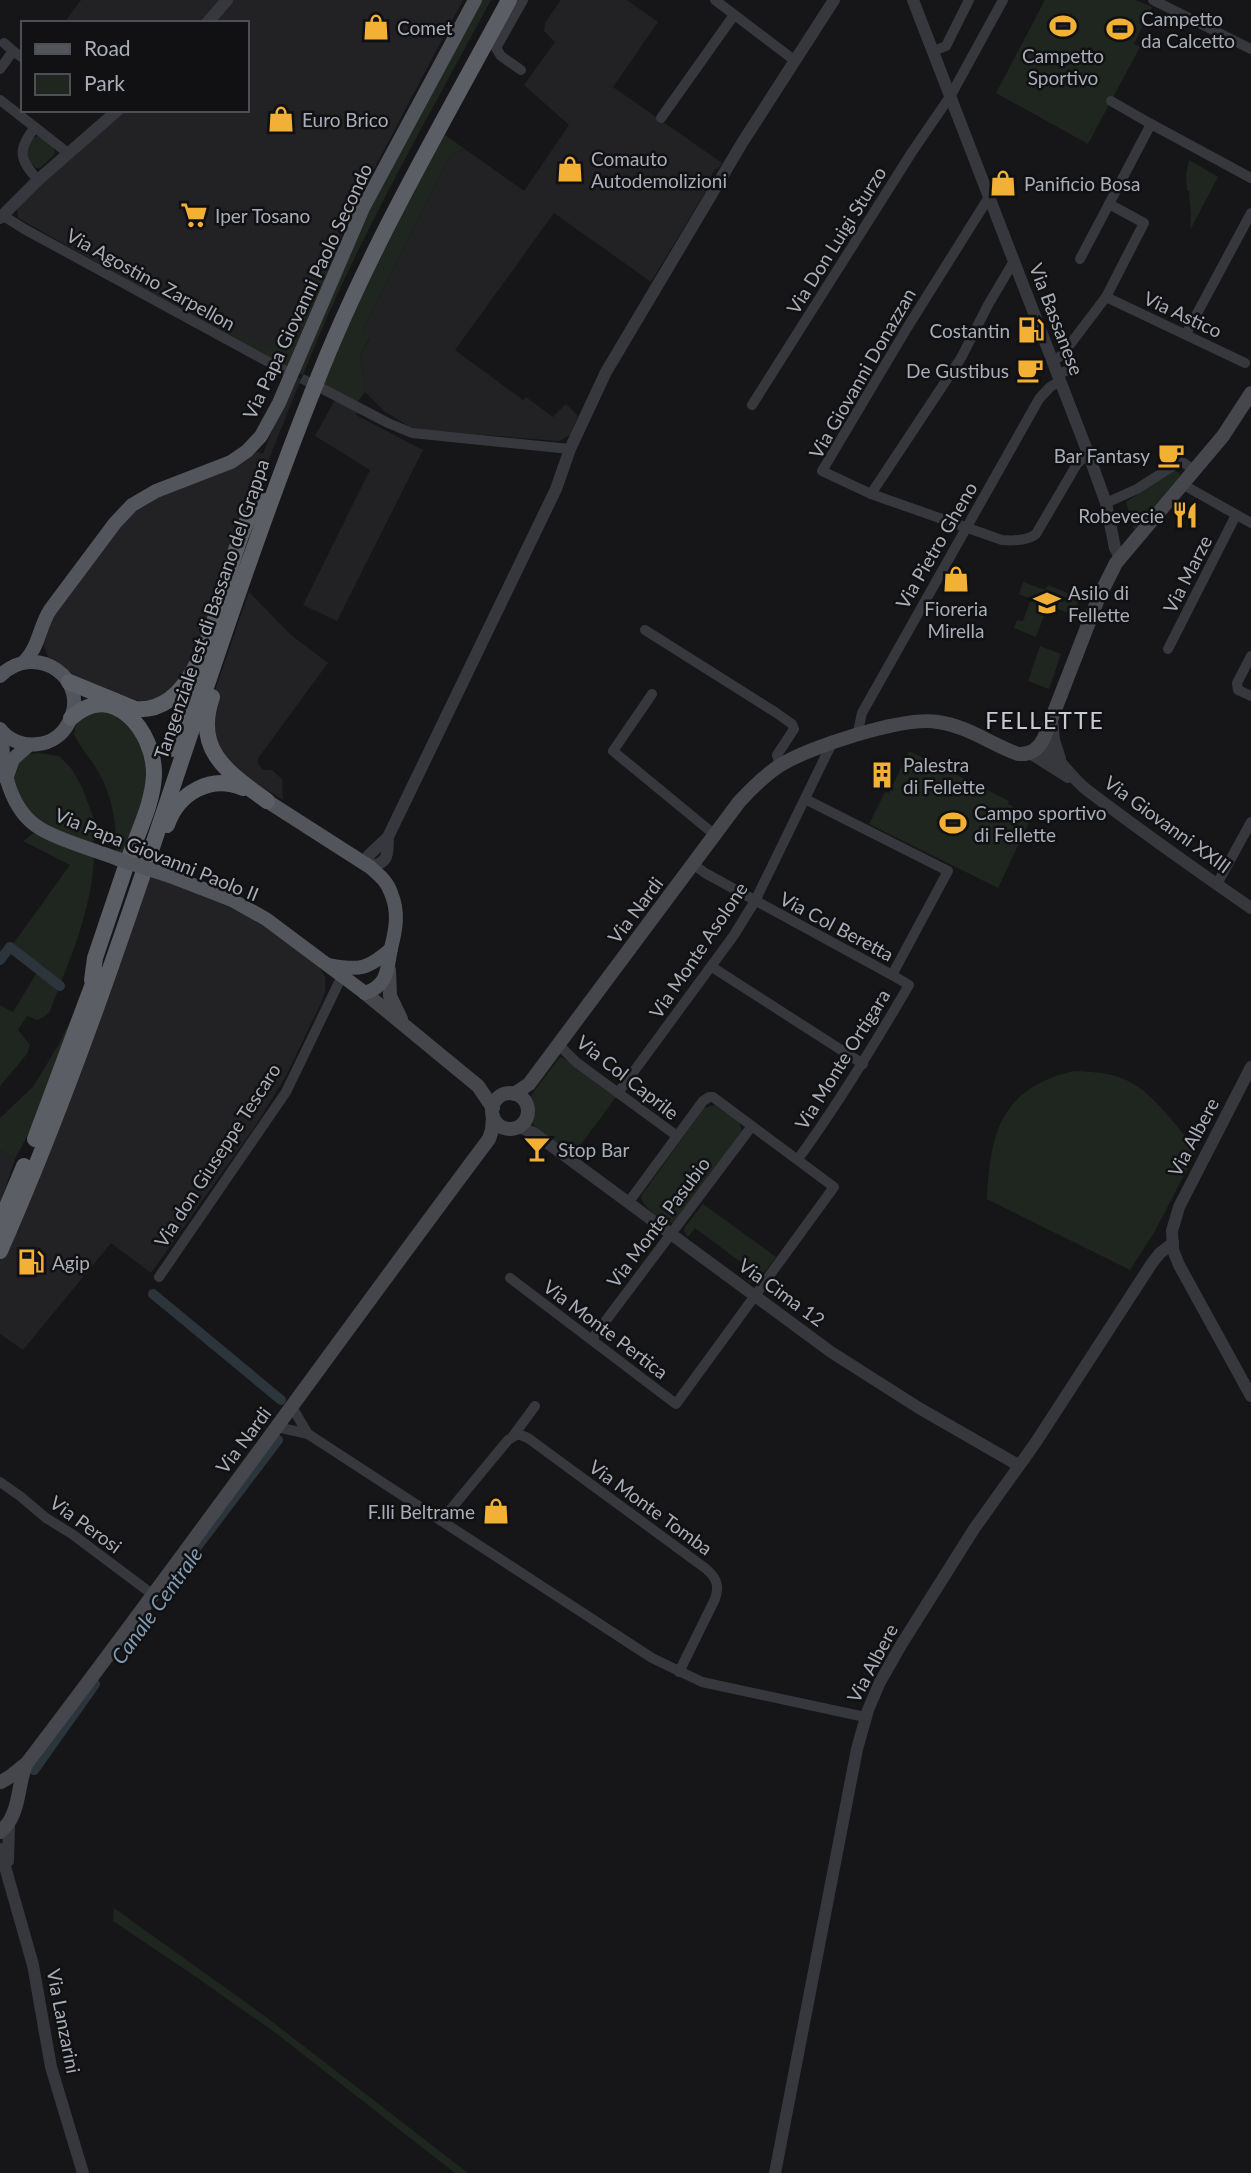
<svg xmlns="http://www.w3.org/2000/svg" width="1251" height="2173" font-family="Lato,sans-serif">
	<style>
		.built { fill: #222225 }
		.green { fill: #1e261f }
		.lines { fill: none; stroke-linecap: round; stroke-linejoin: round }
		.canal { stroke: #2c353c; stroke-width: 10 }
		.minor-tunnel { stroke: #333438; stroke-width: 10; stroke-dasharray: 10 5; stroke-linecap: butt }
		.minor { stroke: #37383d; stroke-width: 10 }
		.tertiary { stroke: #37383d; stroke-width: 12 }
		.secondary { stroke: #45474d; stroke-width: 14 }
		.primary { stroke: #53555c; stroke-width: 14 }
		.trunk { stroke: #5b5e65; stroke-width: 16 }
		.primary-bridge { stroke: #53555c; stroke-width: 14 }
		.trunk-bridge { stroke: #5b5e65; stroke-width: 16 }
		.labels { text-anchor: middle; dominant-baseline: central; stroke-width: 5; stroke-linejoin: round; paint-order: stroke }
		.poi-label { font-size: 19px; fill: #a8adb8; stroke: #111113; text-anchor: start }
		.street-label { font-size: 19px; fill: #a8adb8; stroke: #111113 }
		.water-label { font-size: 21px; font-style: italic; fill: #7f9bb3; stroke: #111113 }
		.quarter-label { font-size: 23px; letter-spacing: 2px; fill: #c9ccd4; stroke: #111113 }
	</style>
	<rect width="100%" height="100%" fill="#161618"/>
	<!-- built -->
	<g class="built">
		<polygon points="81,0 463,0 345,224 338,248 286,369 18,218 17,209 51,175 127,110 247,110 247,23 64,23"/>
		<polygon points="561,0 627,0 658,22 613,87 722,163 718,169 715,169 708,182 710,184 651,282 554,213 455,350 523,400 526,397 553,417 566,404 578,416 570,435 559,441 423,430 410,427 384,411 365,392 360,357 370,337 362,332 450,155 465,149 524,191 569,125 524,85 555,42 544,31 545,23"/>
		<polygon points="294,375 301,379 254,497 187,675 156,700 140,701 75,680 59,669 48,657 43,644 45,629 122,522 138,507 254,451 263,454"/>
		<polygon points="336,398 357,411 356,415 423,450 337,621 303,605 370,470 315,436"/>
		<polygon points="249,592 291,635 328,663 259,757 258,762 260,767 264,770 272,770 282,779 283,800 246,777 227,761 213,736 214,693"/>
		<polygon points="151,874 241,909 318,965 325,977 325,992 321,1003 286,1076 256,1125 151,1273 111,1243 23,1350 0,1334 0,1261 19,1218 22,1217 31,1198 99,1009 120,965"/>
		<polygon points="0,1150 15,1159 0,1204"/>
	</g>
	<!-- green -->
	<g class="green">
		<path d="M481,0H491C425,123 354,245 303,375L295,371L363,218Z"/>
		<polygon points="1045,0 1136,0 1152,7 1134,44 1140,47 1088,144 996,93"/>
		<polygon points="442,133 465,149 450,155 362,332 370,336 360,357 365,392 356,404 322,386 344,327"/>
		<polygon points="38,136 53,146 55,154 40,168 36,168 28,161 25,148 33,138"/>
		<polygon points="1189,160 1218,177 1190,230 1191,215 1189,191 1187,190 1186,174"/>
		<polygon points="345,224 338,248 286,369 232,337 237,336 240,332 270,348 275,342 281,345"/>
		<polygon points="1175,471 1180,473 1179,477 1134,530 1126,502"/>
		<polygon points="1023,582 1045,590 1048,585 1075,596 1073,600 1078,602 1076,608 1071,606 1068,613 1048,605 1036,637 1014,628 1017,620 1023,621 1031,599 1019,594"/>
		<polygon points="1040,646 1061,654 1049,689 1028,681"/>
		<path d="M106,704L133,722L151,768L127,855L116,851C117,826 112,795 99,773C92,760 81,749 74,735C77,713 86,713 106,704Z"/>
		<polygon points="909,751 1009,801 1008,804 1032,816 998,888 869,824 885,792 889,793"/>
		<polygon points="38,753 59,756 71,768 82,787 96,825 93,844 51,829 28,816 11,775 23,755"/>
		<path d="M35,832L94,854C93,908 69,961 50,1011L44,1017L37,1020L27,1016L18,1030L30,1045L27,1054L0,1086V1005L13,1012L41,966L11,947L70,865L23,841Z"/>
		<polygon points="81,999 38,1115 15,1159 0,1150 0,1118 33,1087 59,1044"/>
		<path d="M561,1057L570,1062L616,1097L573,1155C564,1148 534,1129 531,1121C530,1118 531,1103 530,1097L559,1058Z"/>
		<path d="M1074,1071C1092,1072 1111,1072 1128,1081C1156,1095 1176,1127 1197,1150L1155,1231L1130,1270L987,1199C990,1132 1001,1088 1074,1071Z"/>
		<path d="M715,1105L739,1122L742,1132L675,1223C663,1223 643,1208 641,1196L704,1108Z"/>
		<polygon points="703,1204 776,1257 756,1283 753,1284 748,1281 754,1272 695,1228 688,1237 684,1231 685,1227"/>
		<polygon points="114,1908 266,2017 468,2173 455,2173 277,2034 199,1979 113,1921"/>
	</g>
	<g class="lines">
		<!-- canal -->
		<g class="canal">
			<polyline points="0,960 10,947 60,986"/>
			<polyline points="153,1294 281,1400"/>
			<polyline points="187,1560 278,1440"/>
			<polyline points="34,1770 95,1684"/>
		</g>
		<!-- minor-tunnel -->
		<polyline class="minor-tunnel" points="288,372 319,387"/>
		<!-- minor -->
		<g class="minor">
			<polyline points="715,0 794,60"/>
			<polyline points="1153,0 1251,49"/>
			<polyline points="4,43 13,51"/>
			<polyline points="934,51 946,46 969,0"/>
			<polyline points="0,69 13,51 23,58"/>
			<polyline points="521,70 501,56 496,48 523,0"/>
			<polyline points="0,100 68,153"/>
			<polyline points="1111,101 1151,124"/>
			<polyline points="661,118 734,15"/>
			<path d="M35,127C18,150 18,158 38,180"/>
			<path d="M989,197L907,328L822,471L871,494L1002,540C1014,541 1027,541 1036,534L1077,464L1088,453"/>
			<polyline points="2,215 26,230 285,371"/>
			<polyline points="1080,259 1109,204"/>
			<polyline points="1106,297 1245,363"/>
			<polyline points="1186,334 1251,213"/>
			<polyline points="1052,362 1062,355 1106,297 1144,223 1109,204 1151,124 1251,178"/>
			<polyline points="1057,375 1068,370 1075,371"/>
			<polyline points="321,388 388,423 412,433 570,449"/>
			<polyline points="752,405 912,152 951,95 1003,0"/>
			<polyline points="1182,484 1251,523"/>
			<polyline points="871,494 961,358 988,305 1014,261"/>
			<polyline points="1106,503 1137,489 1181,461 1194,470"/>
			<polyline points="645,630 775,712 792,724 794,729 777,755 780,765"/>
			<polyline points="1168,649 1236,515"/>
			<polyline points="1251,656 1237,683 1238,690 1251,696"/>
			<polyline points="652,694 613,751 715,835"/>
			<polyline points="857,736 862,713 1039,399 1050,387 1060,381"/>
			<polyline points="693,864 705,873 892,975"/>
			<polyline points="1217,884 1251,822"/>
			<polyline points="712,967 863,1064"/>
			<polyline points="559,1045 576,1062 677,1136"/>
			<polyline points="618,1093 734,935 755,901 832,743"/>
			<path d="M798,1159C839,1103 874,1045 909,985L892,975L948,871L805,799"/>
			<polyline points="159,1277 286,1092 342,976"/>
			<polyline points="510,1278 676,1404 834,1187 713,1097 709,1097 703,1101 628,1203"/>
			<polyline points="592,1339 752,1126"/>
			<polyline points="292,1407 308,1434"/>
			<polyline points="277,1427 308,1434 652,1658 702,1682 865,1717"/>
			<polyline points="513,1436 535,1406"/>
			<polyline points="0,1482 20,1496 46,1518 72,1534 152,1594"/>
			<path d="M441,1521L508,1440L518,1434L528,1438L705,1568C716,1577 720,1585 715,1599L679,1672"/>
		</g>
		<!-- tertiary -->
		<g class="tertiary">
			<polyline points="913,0 1088,453 1106,503 1115,548 1120,557"/>
			<polyline points="207,23 227,0"/>
			<polyline points="0,218 38,180 118,110"/>
			<polyline points="1052,719 1054,740 1060,759"/>
			<path d="M1040,745C1059,756 1070,777 1087,790C1141,831 1196,870 1251,908"/>
			<polyline points="1030,753 1068,777"/>
			<path d="M388,837C387,855 390,862 370,867L368,856L388,837L556,489L570,449L606,372L742,143L834,0"/>
			<polyline points="1251,1067 1179,1207 1172,1231 1173,1250 1179,1265 1251,1396"/>
			<polyline points="519,1127 534,1133 831,1352 919,1408 1018,1465"/>
			<polyline points="0,1849 33,1965 51,2067 83,2173"/>
			<polyline points="8,1861 9,1825"/>
			<polyline points="775,2173 857,1749 868,1710 880,1682 901,1645 974,1529 1036,1442 1152,1263 1160,1253 1173,1243"/>
		</g>
		<!-- secondary -->
		<g class="secondary">
			<polyline points="389,970 390,996 401,1019"/>
			<polyline points="365,993 478,1086 493,1108"/>
			<circle cx="510" cy="1111" r="18"/>
			<path d="M514,1094L529,1084L739,802C751,789 764,776 779,766C808,747 904,716 938,722C967,726 991,744 1018,754C1031,755 1039,749 1044,738L1098,599L1116,563L1223,436L1251,393"/>
			<path d="M1,1782L11,1776L27,1763C184,1557 334,1346 489,1139L492,1130L493,1117"/>
			<path d="M0,1832C20,1816 17,1789 25,1767"/>
		</g>
		<!-- primary -->
		<g class="primary">
			<path d="M24,662C39,647 39,627 50,610L115,523L132,505L156,491L231,462L247,451L261,436L279,403L363,208L475,0"/>
			<path d="M0,676C36,640 93,680 68,724C62,735 51,743 38,744C24,746 9,741 0,729"/>
			<path d="M3,733C0,767 10,811 41,829C61,841 95,850 118,859"/>
			<polyline points="6,779 13,759 29,745"/>
			<path d="M267,801L370,867C379,875 387,881 391,893C399,912 396,929 391,948C387,968 389,985 365,993"/>
			<polyline points="170,876 232,900 266,919 365,993"/>
			<path d="M329,965C360,971 368,969 391,949"/>
		</g>
		<!-- trunk -->
		<g class="trunk">
			<path d="M316,383C368,250 441,126 509,0"/>
			<path d="M69,682L135,709C216,717 220,547 260,499"/>
			<path d="M212,697C193,751 229,773 267,801"/>
			<path d="M71,718C113,679 155,732 154,775C153,803 138,832 129,858"/>
			<polyline points="173,749 206,655"/>
			<path d="M167,825C178,793 211,774 243,788"/>
			<polyline points="92,980 95,958 125,869"/>
			<polyline points="35,1139 97,973"/>
			<polyline points="0,1223 24,1166"/>
			<path d="M0,1251C123,972 200,676 312,393"/>
		</g>
		<!-- primary-bridge -->
		<polyline class="primary-bridge" points="118,859 170,876"/>
		<!-- trunk-bridge -->
		<polyline class="trunk-bridge" points="312,393 316,383"/>
	</g>
	<!-- icons -->
	<defs>
		<g id="stadium-bare" transform="scale(2.1)"><path d="M0-5a6.5 5 0 1 0 0 10a6.5 5 0 1 0 0-10ZM-3.5-1.8h7v3.6h-7Z" fill="#f2b134" stroke="#111113" stroke-width="2.5" paint-order="stroke"/></g>
		<g id="shop-bare" transform="scale(2.1)"><path d="M-5-2.5h2.3a2.7 3.5 0 0 1 5.4 0H5L5.5 6h-11ZM-1.5-2.5h3a1.5 2.3 0 0 0-3 0Z" fill="#f2b134" stroke="#111113" stroke-width="2.5" paint-order="stroke"/></g>
		<g id="supermarket-bare" transform="scale(2.1)"><path d="M-6-5.5h2.5l.6 2H6L4.5 2H-2.5L-4.4-4H-6ZM-1.5 3.2a1.3 1.3 0 1 0 .1 0ZM3 3.2a1.3 1.3 0 1 0 .1 0Z" fill="#f2b134" stroke="#111113" stroke-width="2.5" paint-order="stroke"/></g>
		<g id="fuel-bare" transform="scale(2.1)"><path d="M-5.5-6h7V0h2V4h1.3V-2.5L3-4.5l.8-.8L6-3V5H2.5V1h-1V6h-7ZM-4.2-4.7v3.2H.2V-4.7Z" fill="#f2b134" stroke="#111113" stroke-width="2.5" paint-order="stroke"/></g>
		<g id="cafe-bare" transform="scale(2.1)"><path d="M-5.5-4.5H6V0H3Q3 3.5 0 3.5H-2.5Q-5.5 3.5-5.5 0ZM3-3.2v2h1.7v-2ZM-6 4.5H4V6H-6Z" fill="#f2b134" stroke="#111113" stroke-width="2.5" paint-order="stroke"/></g>
		<g id="restaurant-bare" transform="scale(2.1)"><path d="M-5-6h1v4h1v-4h1v4h1v-4h1v5L-1.5 .5V6h-2V.5L-5-1ZM5-6V6H3V1.5H1.5Q1.5-4 5-6Z" fill="#f2b134" stroke="#111113" stroke-width="2.5" paint-order="stroke"/></g>
		<g id="school-bare" transform="scale(2.1)"><path d="M0-5L7-2L0 1L-7-2ZM-4 1L0 2.5L4 1V4Q0 6-4 4Z" fill="#f2b134" stroke="#111113" stroke-width="2.5" paint-order="stroke"/></g>
		<g id="building-bare" transform="scale(2.1)"><path d="M-4-6H4V6H1V3H-1V6H-4ZM-2.5-4.3h1.7v1.8h-1.7ZM.8-4.3h1.7v1.8H.8ZM-2.5-1h1.7V.8h-1.7ZM.8-1h1.7V.8H.8Z" fill="#f2b134" stroke="#111113" stroke-width="2.5" paint-order="stroke"/></g>
		<g id="bar-bare" transform="scale(2.1)"><path d="M-6-5H6L.8 .8V4.5H3.5V6h-7V4.5H-.8V.8Z" fill="#f2b134" stroke="#111113" stroke-width="2.5" paint-order="stroke"/></g>
	</defs>
	<g fill-rule="evenodd">
		<use href="#stadium-bare" x="1063" y="26"/>
		<use href="#shop-bare" x="376" y="27"/>
		<use href="#stadium-bare" x="1120" y="29"/>
		<use href="#shop-bare" x="281" y="119"/>
		<use href="#shop-bare" x="570" y="169"/>
		<use href="#shop-bare" x="1003" y="183"/>
		<use href="#supermarket-bare" x="194" y="215"/>
		<use href="#fuel-bare" x="1031" y="330"/>
		<use href="#cafe-bare" x="1030" y="370"/>
		<use href="#cafe-bare" x="1171" y="455"/>
		<use href="#restaurant-bare" x="1185" y="515"/>
		<use href="#shop-bare" x="956" y="579"/>
		<use href="#school-bare" x="1047" y="603"/>
		<use href="#building-bare" x="882" y="775"/>
		<use href="#stadium-bare" x="953" y="823"/>
		<use href="#bar-bare" x="537" y="1149"/>
		<use href="#fuel-bare" x="31" y="1262"/>
		<use href="#shop-bare" x="496" y="1511"/>
	</g>
	<g class="labels">
		<!-- poi labels -->
		<g class="poi-label">
			<text x="1141" y="18">Campetto<tspan x="1141" dy="22">da Calcetto</tspan></text>
			<text x="397" y="27">Comet</text>
			<text x="1063" y="55" text-anchor="middle">Campetto<tspan x="1063" dy="22">Sportivo</tspan></text>
			<text x="302" y="119">Euro Brico</text>
			<text x="591" y="158">Comauto<tspan x="591" dy="22">Autodemolizioni</tspan></text>
			<text x="1024" y="183">Panificio Bosa</text>
			<text x="215" y="215">Iper Tosano</text>
			<text x="1010" y="330" text-anchor="end">Costantin</text>
			<text x="1009" y="370" text-anchor="end">De Gustibus</text>
			<text x="1150" y="455" text-anchor="end">Bar Fantasy</text>
			<text x="1164" y="515" text-anchor="end">Robevecie</text>
			<text x="1068" y="592">Asilo di<tspan x="1068" dy="22">Fellette</tspan></text>
			<text x="956" y="608" text-anchor="middle">Fioreria<tspan x="956" dy="22">Mirella</tspan></text>
			<text x="903" y="764">Palestra<tspan x="903" dy="22">di Fellette</tspan></text>
			<text x="974" y="812">Campo sportivo<tspan x="974" dy="22">di Fellette</tspan></text>
			<text x="558" y="1149">Stop Bar</text>
			<text x="52" y="1262">Agip</text>
			<text x="475" y="1511" text-anchor="end">F.lli Beltrame</text>
		</g>
		<!-- street labels -->
		<g class="street-label">
			<text transform="translate(836 240) rotate(-58)">Via Don Luigi Sturzo</text>
			<text transform="translate(151 279) rotate(29)">Via Agostino Zarpellon</text>
			<text transform="translate(307 291) rotate(-65)">Via Papa Giovanni Paolo Secondo</text>
			<text transform="translate(1183 314) rotate(25)">Via Astico</text>
			<text transform="translate(1057 319) rotate(69)">Via Bassanese</text>
			<text transform="translate(862 373) rotate(-60)">Via Giovanni Donazzan</text>
			<text transform="translate(936 545) rotate(-60)">Via Pietro Gheno</text>
			<text transform="translate(1187 574) rotate(-63)">Via Marze</text>
			<text transform="translate(211 609) rotate(-71)">Tangenziale est di Bassano del Grappa</text>
			<text transform="translate(1168 824) rotate(36)">Via Giovanni XXIII</text>
			<text transform="translate(157 854) rotate(22)">Via Papa Giovanni Paolo II</text>
			<text transform="translate(635 910) rotate(-53)">Via Nardi</text>
			<text transform="translate(837 926) rotate(28)">Via Col Beretta</text>
			<text transform="translate(698 950) rotate(-56)">Via Monte Asolone</text>
			<text transform="translate(842 1059) rotate(-58)">Via Monte Ortigara</text>
			<text transform="translate(628 1077) rotate(38)">Via Col Caprile</text>
			<text transform="translate(1193 1137) rotate(-62)">Via Albere</text>
			<text transform="translate(217 1155) rotate(-57)">Via don Giuseppe Tescaro</text>
			<text transform="translate(658 1222) rotate(-53)">Via Monte Pasubio</text>
			<text transform="translate(782 1292) rotate(36)">Via Cima 12</text>
			<text transform="translate(606 1329) rotate(37)">Via Monte Pertica</text>
			<text transform="translate(243 1440) rotate(-53)">Via Nardi</text>
			<text transform="translate(651 1507) rotate(36)">Via Monte Tomba</text>
			<text transform="translate(86 1524) rotate(36)">Via Perosi</text>
			<text transform="translate(872 1663) rotate(-62)">Via Albere</text>
			<text transform="translate(64 2021) rotate(79)">Via Lanzarini</text>
		</g>
		<!-- water labels -->
		<g class="water-label">
			<text transform="translate(156 1605) rotate(-54)">Canale Centrale</text>
		</g>
		<!-- quarter labels -->
		<g class="quarter-label">
			<text x="1045" y="720">FELLETTE</text>
		</g>
	</g>
	<!-- legend -->
	<rect x="21" y="21" width="228" height="91" fill="#111113" stroke="#4d4f55" stroke-width="2"/>
	<rect x="35" y="44" width="35" height="10" fill="#53555c" stroke="#4d4f55" stroke-width="2"/>
	<text x="84" y="56" font-size="21" fill="#a8adb8">Road</text>
	<rect x="35" y="74" width="35" height="21" fill="#1e261f" stroke="#4d4f55" stroke-width="2"/>
	<text x="84" y="91" font-size="21" fill="#a8adb8">Park</text>
</svg>
